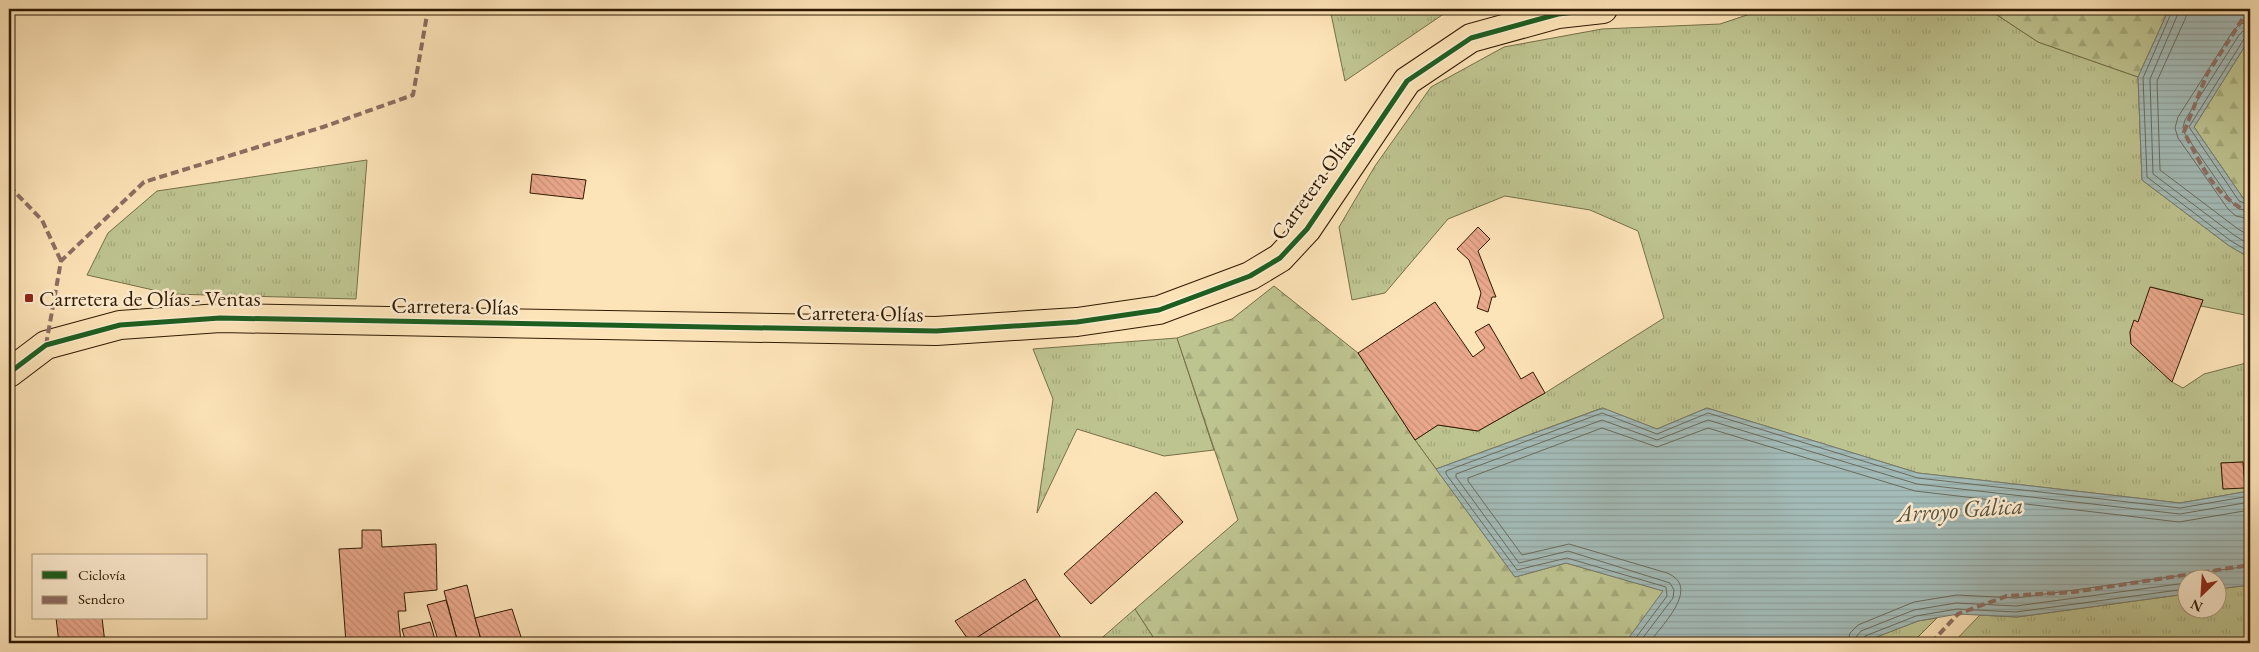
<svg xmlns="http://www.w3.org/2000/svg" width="2259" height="652" font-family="'EB Garamond',serif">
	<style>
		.grass { fill: url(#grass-tufts); stroke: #766f48; fill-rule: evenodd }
		.forest { fill: url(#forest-firs); stroke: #766f48 }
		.water { fill: url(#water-rules); stroke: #757b6f }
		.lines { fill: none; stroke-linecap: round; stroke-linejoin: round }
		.shore { stroke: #6a6b5c; stroke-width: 1 }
		.building { fill: url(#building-back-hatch); stroke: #2f1a00 }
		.major-casing { stroke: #2f1a00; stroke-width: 30 }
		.major { stroke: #fde4b8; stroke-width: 28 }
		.quiet { stroke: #8d6e63; stroke-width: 4; stroke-dasharray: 8 4; stroke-linecap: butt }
		.cycleway-casing { stroke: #feedd1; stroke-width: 8 }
		.cycleway { stroke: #1b5e20; stroke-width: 5 }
		.poi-dot { fill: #8f2418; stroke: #feedd1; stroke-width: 2 }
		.labels { text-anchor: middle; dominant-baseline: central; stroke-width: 5; stroke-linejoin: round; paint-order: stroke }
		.street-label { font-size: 22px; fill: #2f1a00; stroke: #feedd1 }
		.poi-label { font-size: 22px; fill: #2f1a00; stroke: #feedd1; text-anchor: start }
		.water-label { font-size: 24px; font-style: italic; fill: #585341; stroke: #feedd1 }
	</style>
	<defs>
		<pattern id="grass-tufts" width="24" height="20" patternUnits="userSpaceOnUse" patternTransform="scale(1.25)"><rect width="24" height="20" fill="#bec490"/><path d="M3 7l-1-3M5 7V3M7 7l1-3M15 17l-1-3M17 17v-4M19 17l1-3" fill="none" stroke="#a4a87a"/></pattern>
		<pattern id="forest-firs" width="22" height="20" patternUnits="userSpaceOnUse" patternTransform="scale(1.25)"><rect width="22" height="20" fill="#bec490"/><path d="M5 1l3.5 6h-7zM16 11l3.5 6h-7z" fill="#a4a87a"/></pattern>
		<pattern id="water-rules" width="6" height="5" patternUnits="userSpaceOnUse" patternTransform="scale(1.25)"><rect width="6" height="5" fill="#a4bcb9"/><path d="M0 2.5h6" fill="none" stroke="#8ea19d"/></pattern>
		<pattern id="building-back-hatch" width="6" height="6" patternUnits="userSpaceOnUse" patternTransform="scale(1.25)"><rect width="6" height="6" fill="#eaa88c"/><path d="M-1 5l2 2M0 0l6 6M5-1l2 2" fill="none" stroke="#c99077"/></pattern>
	</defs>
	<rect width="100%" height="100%" fill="#fde4b8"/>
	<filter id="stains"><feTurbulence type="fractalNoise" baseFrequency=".004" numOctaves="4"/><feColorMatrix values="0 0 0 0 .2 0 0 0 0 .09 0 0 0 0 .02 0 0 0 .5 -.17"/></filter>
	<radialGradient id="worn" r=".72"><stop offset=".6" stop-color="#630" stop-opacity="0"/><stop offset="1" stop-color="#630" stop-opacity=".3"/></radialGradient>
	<!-- grass -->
	<g class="grass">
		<polygon points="1330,9 1460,9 1448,11 1345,81"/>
		<path d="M1765,9H1988L2038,42L2138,77L2142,180L2228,245L2250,258V316L2201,306L2203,300L2151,287L2138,322L2134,321L2130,332L2131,344L2172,382L2183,388L2204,374L2250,362V491L2180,503L1918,473L1707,408L1657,429L1602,408L1436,469L1415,440L1438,425L1478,431L1545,393L1664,318L1638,231L1590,210L1505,196L1448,219L1385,293L1352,300L1339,227L1375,166L1431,87L1504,47L1602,29L1720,24ZM2243,462L2245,487L2223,489L2221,463Z"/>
		<polygon points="367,160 356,299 171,294 87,275 108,233 157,191"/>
		<polygon points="1177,338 1214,450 1164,456 1077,429 1037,513 1053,399 1033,349"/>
		<polygon points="2250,585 2250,643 1953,643 1980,615 2017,617 2186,594 2186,610 2216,610 2217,589"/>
		<polygon points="1135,609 1157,643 1096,643"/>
		<polygon points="1937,618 1912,643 1861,643 1918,621"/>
	</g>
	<!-- forest -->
	<g class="forest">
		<polygon points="1988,9 2169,9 2138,77 2038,42"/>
		<polygon points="2250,38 2250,201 2243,198 2194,127"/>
		<polygon points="1274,286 1358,353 1415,440 1515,577 1566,563 1664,591 1625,643 1157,643 1135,609 1238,520 1177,338 1232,319"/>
	</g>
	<!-- water -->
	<g class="water">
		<polygon points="2169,9 2250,9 2250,38 2194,127 2243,198 2250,201 2250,258 2228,245 2142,180 2138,77"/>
		<polygon points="1603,408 1657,429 1707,408 1918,473 2180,503 2250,491 2250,585 2217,589 2216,580 2186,580 2186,594 2017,617 1958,614 1918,621 1861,643 1625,643 1663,591 1566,563 1515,577 1436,469"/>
	</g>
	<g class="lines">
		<!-- shore -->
		<g class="shore">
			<polyline points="2173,9 2143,78 2147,177 2231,241 2250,252"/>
			<polyline points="2180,9 2150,79 2153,174 2234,235 2250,245"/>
			<polyline points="2187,9 2186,17 2157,81 2160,170 2238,229 2250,236"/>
			<polyline points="2250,22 2240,24 2233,31 2178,117 2175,128 2178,138 2228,209 2236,216 2250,219"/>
			<polyline points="2250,30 2243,31 2239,35 2185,120 2183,127 2185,134 2234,205 2239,209 2250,211"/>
			<polyline points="2250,36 2244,39 2189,127 2239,201 2250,205"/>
			<polyline points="2201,580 2212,571 2250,566"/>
			<polyline points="1632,643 1667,596 1666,587 1567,558 1517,570 1446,474 1446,471 1602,413 1657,434 1708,413 1918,478 2180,508 2250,496"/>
			<polyline points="1639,643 1673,598 1674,590 1670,583 1568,551 1519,563 1456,477 1456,474 1602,420 1657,440 1708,420 1917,484 2180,514 2250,502"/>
			<path d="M1649,643C1661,626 1702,587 1667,573L1569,544L1522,555L1468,481V478L1602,428L1657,447L1708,428L1915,491L2179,522L2250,510"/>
			<polyline points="1848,643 1850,633 1858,625 1914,602 1957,595 2016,598 2184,575 2198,580"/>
			<polyline points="1855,643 1856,637 1861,631 1914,610 1956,603 2016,606 2186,583"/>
			<polyline points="1861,643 1865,636 1916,616 1957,609 2016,612 2186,589"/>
		</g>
	</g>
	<!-- building -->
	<g class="building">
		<polygon points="532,174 586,180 583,199 530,193"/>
		<polygon points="1478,227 1490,239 1478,251 1496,297 1492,297 1488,312 1477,308 1481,293 1469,260 1457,249"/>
		<polygon points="2150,287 2203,300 2172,382 2131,344 2130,332 2134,320 2138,322"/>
		<polygon points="1435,302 1473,357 1485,348 1475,332 1489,324 1521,379 1533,372 1545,393 1478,431 1438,425 1415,440 1358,353"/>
		<polygon points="2243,462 2245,488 2223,489 2221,463"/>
		<polygon points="1156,492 1183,522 1091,604 1064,574"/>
		<polygon points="362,530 381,530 382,547 436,544 437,590 404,593 406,611 398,611 401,643 346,643 339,549 362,548"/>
		<polygon points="1025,579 1037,599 970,642 955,621"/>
		<polygon points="467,585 475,618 482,643 458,643 444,591"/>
		<polygon points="1037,599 1064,643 969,643 970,642"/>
		<polygon points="446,600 458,643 439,643 427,605"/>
		<polygon points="512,609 523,643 482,643 475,618"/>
		<polygon points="56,618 102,618 105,643 59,643"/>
		<polygon points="430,622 436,643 406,643 402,629"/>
		<polygon points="53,640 54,643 38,643 38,642"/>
	</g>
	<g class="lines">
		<!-- major casing -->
		<g class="major-casing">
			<polyline id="major" points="9,373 46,345 120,325 220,318 936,331 1077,322 1159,310 1250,276 1280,258 1307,229 1407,81 1471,38 1558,14 1603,9"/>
		</g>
		<!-- major -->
		<use href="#major" class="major"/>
		<!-- quiet -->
		<g class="quiet">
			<path d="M2249,9L2207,74L2184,132C2202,166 2214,196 2250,213"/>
			<polyline points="9,186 42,220 61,261"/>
			<polyline points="46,345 61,261 144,182 323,127 413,95 428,9"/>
			<polyline points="1931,643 1958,614 2007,596 2074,592 2250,565"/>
		</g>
		<!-- cycleway casing -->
		<g class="cycleway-casing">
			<polyline id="cycleway" points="9,373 46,345 120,325 220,318 936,331 1077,322 1159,310 1250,276 1280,258 1307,229 1407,81 1471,38 1558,14 1603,9"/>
		</g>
		<!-- cycleway -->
		<use href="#cycleway" class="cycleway"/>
	</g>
	<!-- markers -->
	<rect class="poi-dot" x="24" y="293" width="10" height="10" rx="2.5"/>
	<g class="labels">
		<!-- street labels -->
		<g class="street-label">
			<text transform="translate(1313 186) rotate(-54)">Carretera Olías</text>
			<text transform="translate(455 306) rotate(1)">Carretera Olías</text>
			<text transform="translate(860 313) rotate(1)">Carretera Olías</text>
		</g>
		<!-- poi labels -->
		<g class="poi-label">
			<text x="39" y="298">Carretera de Olías - Ventas</text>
		</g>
		<!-- water labels -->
		<g class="water-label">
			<text transform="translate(1960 509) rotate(-4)">Arroyo Gálica</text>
		</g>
	</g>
	<!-- margin -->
	<rect width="2259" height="652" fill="none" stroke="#fde4b8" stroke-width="30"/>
	<rect x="10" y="10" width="2239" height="632" fill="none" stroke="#2f1a00" stroke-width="2.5"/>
	<rect x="15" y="15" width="2229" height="622" fill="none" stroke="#2f1a00"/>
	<!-- legend -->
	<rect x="32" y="554" width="175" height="65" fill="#feedd1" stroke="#ab997d"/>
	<rect x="42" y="571" width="25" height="8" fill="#1b5e20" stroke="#ab997d"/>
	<text x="78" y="580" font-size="15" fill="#2f1a00">Ciclovía</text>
	<rect x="42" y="596" width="25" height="8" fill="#8d6e63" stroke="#ab997d"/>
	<text x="78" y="604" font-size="15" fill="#2f1a00">Sendero</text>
	<!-- north arrow -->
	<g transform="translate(2202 594) rotate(205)"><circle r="24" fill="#feedd1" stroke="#ab997d"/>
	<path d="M0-4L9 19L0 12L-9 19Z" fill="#8f2418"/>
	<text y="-8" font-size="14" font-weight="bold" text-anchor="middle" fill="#2f1a00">N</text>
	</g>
	<rect width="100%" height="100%" filter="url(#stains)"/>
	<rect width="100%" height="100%" fill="url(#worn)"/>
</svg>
